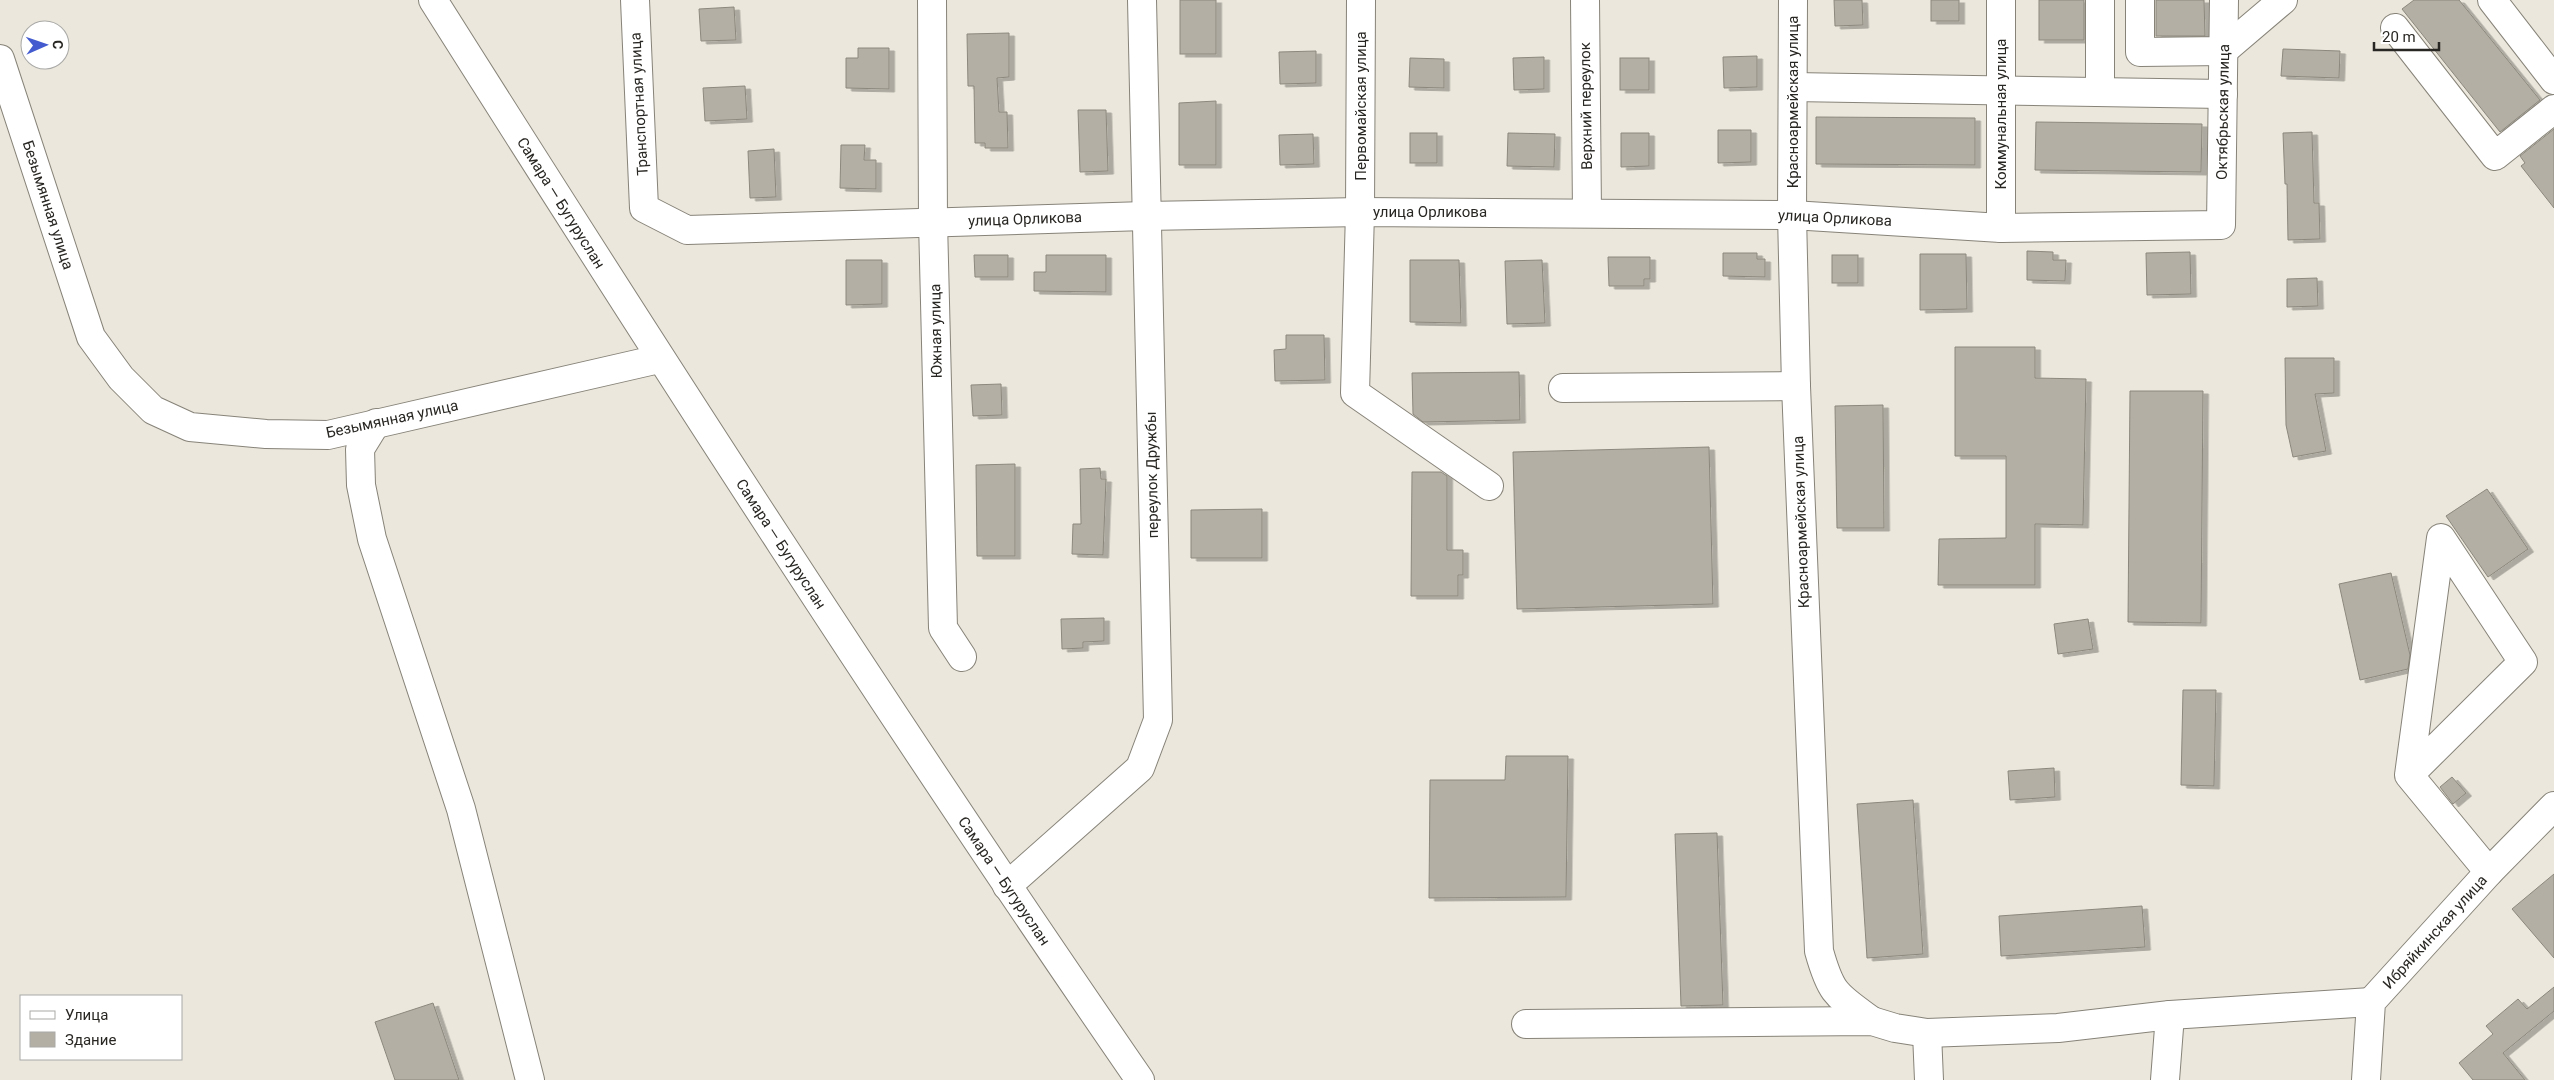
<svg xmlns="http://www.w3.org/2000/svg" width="2554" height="1080" font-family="Roboto,sans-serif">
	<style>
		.building { fill: #b3afa4; stroke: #8c887e; filter: url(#shadow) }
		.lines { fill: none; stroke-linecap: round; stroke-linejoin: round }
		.minor-casing { stroke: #878379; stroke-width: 30 }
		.major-casing { stroke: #878379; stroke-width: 30 }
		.minor { stroke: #fff; stroke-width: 28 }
		.major { stroke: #fff; stroke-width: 28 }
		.labels { text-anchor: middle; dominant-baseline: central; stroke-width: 5; stroke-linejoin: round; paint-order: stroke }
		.street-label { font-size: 15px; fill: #292723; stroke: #fff }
	</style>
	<defs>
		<filter id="shadow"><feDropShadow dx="5.5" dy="3" stdDeviation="0" flood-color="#0004"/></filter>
	</defs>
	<rect width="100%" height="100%" fill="#ebe7dc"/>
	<!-- building -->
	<g class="building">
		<rect x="1180" y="0" width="36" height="54"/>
		<polygon points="1834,0 1862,0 1863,25 1835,26"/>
		<rect x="1931" y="0" width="28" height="21"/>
		<rect x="2039" y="0" width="45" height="40"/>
		<polygon points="2156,0 2204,0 2205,36 2156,36"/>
		<polygon points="2414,0 2459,0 2540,100 2500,132 2402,9"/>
		<polygon points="734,7 736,40 701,41 699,9"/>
		<polygon points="1009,33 1009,77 997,78 999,112 1007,112 1008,148 985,148 985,143 975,143 974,86 968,86 967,34"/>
		<polygon points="858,48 889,48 889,89 846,88 846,58 858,58"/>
		<polygon points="2283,49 2340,51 2339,78 2281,76"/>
		<polygon points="1316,51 1316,83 1280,84 1279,52"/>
		<polygon points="1757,56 1757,87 1724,88 1723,57"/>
		<polygon points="1544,57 1544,89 1514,90 1513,58"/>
		<polygon points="1410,58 1444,59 1444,88 1409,87"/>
		<rect x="1620" y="58" width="29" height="32"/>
		<polygon points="745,86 747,119 705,121 703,88"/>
		<polygon points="1216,101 1216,165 1179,165 1179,103"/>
		<polygon points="1078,110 1106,110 1108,171 1080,172"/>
		<polygon points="1816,117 1975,118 1975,165 1816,164"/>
		<polygon points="2036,122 2202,124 2201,172 2035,170"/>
		<polygon points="2554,129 2554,208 2521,166 2525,163 2520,156"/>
		<polygon points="1718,130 1751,130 1751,162 1718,163"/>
		<polygon points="2312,132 2314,203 2319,203 2320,239 2288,240 2287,184 2285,184 2283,133"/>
		<rect x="1410" y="133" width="27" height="30"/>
		<polygon points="1508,133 1555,134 1554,167 1507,166"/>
		<polygon points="1621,133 1649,133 1649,166 1621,167"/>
		<polygon points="1313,134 1314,164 1280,165 1279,135"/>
		<polygon points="841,145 865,145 864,160 876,160 876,189 840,188"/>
		<polygon points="774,149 776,197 750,198 748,151"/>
		<polygon points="2027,251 2053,252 2053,260 2066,260 2065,281 2027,280"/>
		<polygon points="2190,252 2191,294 2147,295 2146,253"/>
		<polygon points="1723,253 1757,253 1757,259 1765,259 1765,277 1723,276"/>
		<polygon points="1920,254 1966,254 1967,309 1920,310"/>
		<polygon points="974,255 1008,255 1008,277 975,277"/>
		<polygon points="1046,255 1106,255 1106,292 1034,291 1034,272 1046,272"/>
		<rect x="1832" y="255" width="26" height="28"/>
		<polygon points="1608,257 1650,257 1650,279 1644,279 1644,286 1609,286"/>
		<polygon points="846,260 882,260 882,304 846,305"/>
		<polygon points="1410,260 1459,260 1461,323 1410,322"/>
		<polygon points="1542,260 1545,323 1507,324 1505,261"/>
		<polygon points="2317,278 2318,306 2287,307 2287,279"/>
		<polygon points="1286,335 1324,335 1325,380 1275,381 1274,350 1286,349"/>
		<polygon points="1955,347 2035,347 2035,378 2086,379 2083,525 2035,524 2035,585 1938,585 1939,539 2006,538 2006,456 1955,456"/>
		<polygon points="2285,358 2334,358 2334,393 2315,394 2326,451 2293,457 2286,425"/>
		<polygon points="1519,372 1520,420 1423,422 1413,414 1412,373"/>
		<polygon points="1001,384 1002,415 973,416 971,385"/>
		<polygon points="2130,391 2203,391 2201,623 2128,622"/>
		<polygon points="1883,405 1884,528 1837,528 1835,406"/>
		<polygon points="1709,447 1713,604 1517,609 1513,452"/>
		<polygon points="1015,464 1015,556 977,556 976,465"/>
		<polygon points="1100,468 1101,479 1106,479 1103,555 1072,554 1073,524 1081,524 1080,469"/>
		<polygon points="1412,472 1441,472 1447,476 1447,550 1463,550 1463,575 1458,575 1458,596 1411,596"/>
		<polygon points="2487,489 2528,549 2488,577 2446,516"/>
		<polygon points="1262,509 1262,558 1191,558 1191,510"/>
		<polygon points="2391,573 2410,655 2408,669 2360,680 2339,584"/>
		<polygon points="1104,618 1104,641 1083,642 1083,648 1062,649 1061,619"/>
		<polygon points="2088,619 2093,649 2058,654 2054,624"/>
		<polygon points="2183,690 2216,690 2214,786 2181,785"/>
		<polygon points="1506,756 1568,756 1566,897 1429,898 1430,780 1505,780"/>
		<polygon points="2054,768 2055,797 2010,800 2008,771"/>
		<polygon points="2452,777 2466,793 2453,804 2440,787"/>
		<polygon points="1913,800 1923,954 1867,958 1857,804"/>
		<polygon points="1717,833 1723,1005 1681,1006 1675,834"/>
		<polygon points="2554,874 2554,958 2512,909"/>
		<polygon points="2142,906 2145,947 2001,956 1999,916"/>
		<polygon points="2554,987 2554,1011 2503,1053 2525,1080 2473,1080 2459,1063 2493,1034 2486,1026 2518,999 2527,1009"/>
		<polygon points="433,1003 459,1080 395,1080 375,1022"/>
	</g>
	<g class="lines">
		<!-- minor casing -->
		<g class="minor-casing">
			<g id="minor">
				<polyline points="635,0 644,208 687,230 1145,216 1360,212 1792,215 2001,228 2221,225 2224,0"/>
				<polyline points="932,0 933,221 943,628 962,657"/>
				<polyline points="1361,0 1360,212 1355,393 1489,486"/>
				<polyline points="1585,0 1587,213"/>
				<path d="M1793,0L1792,215L1796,386L1819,951C1831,994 1836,995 1872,1021"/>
				<polyline points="2001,0 2001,228"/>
				<polyline points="2140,0 2140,52 2223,51 2283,0"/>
				<polyline points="2492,0 2554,80"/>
				<polyline points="2395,28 2495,156 2554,109"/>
				<polyline points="0,59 91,337 121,378 153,410 190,427 266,434 328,435 659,359"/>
				<polyline points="1793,87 2223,94"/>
				<polyline points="2100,92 2100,0"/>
				<polyline points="1563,388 1796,386"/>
				<polyline points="376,423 360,449 361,485 372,539 461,809 530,1080"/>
				<polyline points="2409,775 2441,538 2523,662 2409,775 2489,872"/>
				<polyline points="1007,886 1140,768 1158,720 1142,0"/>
				<polyline points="1526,1024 1872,1021 1895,1028 1927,1033 2058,1028 2170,1015 2371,1002"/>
				<polyline points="1927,1033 1929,1080"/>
				<polyline points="2165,1080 2170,1015"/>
				<polyline points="2366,1080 2371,1002 2489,872 2554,806"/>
			</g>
		</g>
		<!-- major casing -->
		<g class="major-casing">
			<path id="major" d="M433,0C663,364 896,726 1140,1080"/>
		</g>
		<!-- minor -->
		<use href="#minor" class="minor"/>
		<!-- major -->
		<use href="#major" class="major"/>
	</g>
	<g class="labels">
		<!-- street labels -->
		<g class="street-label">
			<text transform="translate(1793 102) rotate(-90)">Красноармейская улица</text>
			<text transform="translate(639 104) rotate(-93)">Транспортная улица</text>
			<text transform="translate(1361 106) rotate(-90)">Первомайская улица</text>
			<text transform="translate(1586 106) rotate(-91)">Верхний переулок</text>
			<text transform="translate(2223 112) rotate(-89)">Октябрьская улица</text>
			<text transform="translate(2001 114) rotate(-90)">Коммунальная улица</text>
			<text transform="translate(561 203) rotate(58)">Самара — Бугуруслан</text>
			<text transform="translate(48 205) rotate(72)">Безымянная улица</text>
			<text x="1430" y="212">улица Орликова</text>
			<text transform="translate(1835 218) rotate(3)">улица Орликова</text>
			<text transform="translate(1025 219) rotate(-2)">улица Орликова</text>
			<text transform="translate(936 331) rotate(-91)">Южная улица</text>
			<text transform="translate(392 419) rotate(-12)">Безымянная улица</text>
			<text transform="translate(1152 475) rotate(-91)">переулок Дружбы</text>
			<text transform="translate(1801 522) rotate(-92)">Красноармейская улица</text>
			<text transform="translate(781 544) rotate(57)">Самара — Бугуруслан</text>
			<text transform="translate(1004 881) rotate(56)">Самара — Бугуруслан</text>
			<text transform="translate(2435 932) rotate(-48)">Ибряйкинская улица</text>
		</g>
	</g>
	<!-- legend -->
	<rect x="20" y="995" width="162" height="65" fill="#ffffff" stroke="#a9a9a7"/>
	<rect x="30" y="1011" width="25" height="8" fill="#ffffff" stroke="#a9a9a7"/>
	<text x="65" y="1020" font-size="15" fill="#292723">Улица</text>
	<rect x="30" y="1032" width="25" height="15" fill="#b3afa4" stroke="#a9a9a7"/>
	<text x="65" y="1045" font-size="15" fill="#292723">Здание</text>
	<!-- north arrow -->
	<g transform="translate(45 45) rotate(88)"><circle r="24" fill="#ffffff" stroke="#a9a9a7"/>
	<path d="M0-4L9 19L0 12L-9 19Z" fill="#435bcf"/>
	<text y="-8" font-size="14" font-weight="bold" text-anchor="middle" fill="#292723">С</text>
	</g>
	<!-- scale -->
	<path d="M2374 42v8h65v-8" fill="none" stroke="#292723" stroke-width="2.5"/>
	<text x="2382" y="42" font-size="15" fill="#292723" stroke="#ffffff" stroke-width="4" paint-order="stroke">20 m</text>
</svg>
